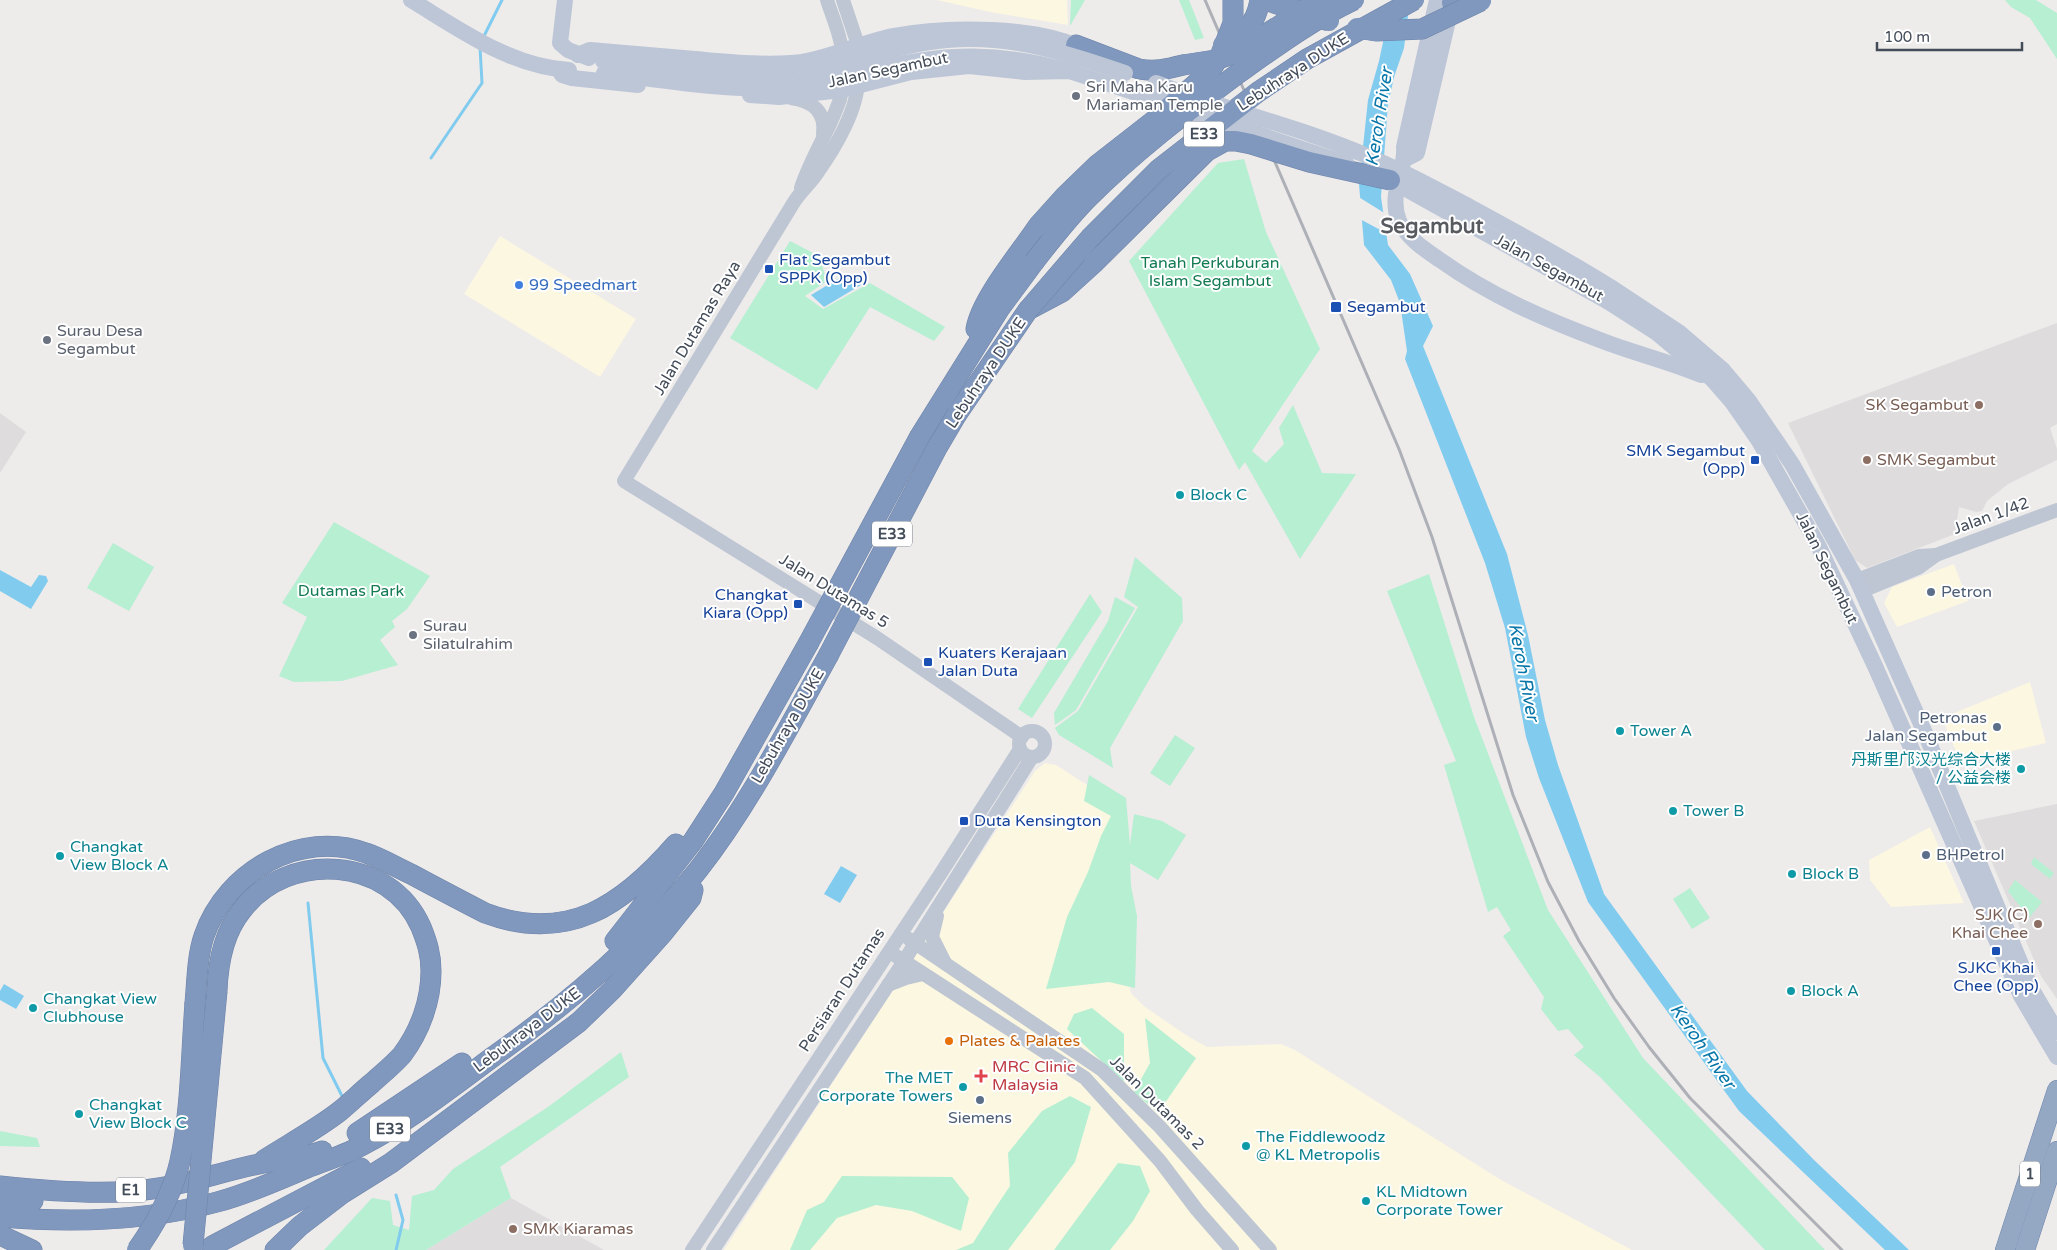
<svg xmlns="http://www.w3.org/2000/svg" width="2057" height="1250" font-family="'Varela Round','Noto Sans SC',sans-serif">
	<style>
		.commercial { fill: #fcf7e1 }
		.education { fill: #dfdcdd }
		.green { fill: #b6efd2 }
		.water { fill: #81ccee }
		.pier { fill: #eeebeb }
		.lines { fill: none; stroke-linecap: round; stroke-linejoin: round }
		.stream { stroke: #81ccee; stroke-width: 3 }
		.trunk-casing { stroke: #6c83a9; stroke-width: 20 }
		.motorway-casing { stroke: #6c83a9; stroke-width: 21 }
		.tertiary { stroke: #bdc6d2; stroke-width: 14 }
		.secondary { stroke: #bcc6d6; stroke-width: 16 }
		.trunk { stroke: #94a8c4; stroke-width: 19 }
		.motorway { stroke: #8098bd; stroke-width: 20 }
		.rail { stroke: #adb0b6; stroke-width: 3 }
		.motorway-bridge-casing { stroke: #6c83a9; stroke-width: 21; stroke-linecap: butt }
		.secondary-bridge { stroke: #bcc6d6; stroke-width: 16 }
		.motorway-bridge { stroke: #8098bd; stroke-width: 20 }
		.worship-dot { fill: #6b7280; stroke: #fff; stroke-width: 2 }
		.transit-dot { fill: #1a4fb4; stroke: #fff; stroke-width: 2 }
		.shop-dot { fill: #3f7fe0; stroke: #fff; stroke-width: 2 }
		.education-dot { fill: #8d6e63; stroke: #fff; stroke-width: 2 }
		.culture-dot { fill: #0f9aa8; stroke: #fff; stroke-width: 2 }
		.service-dot { fill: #5c6f8a; stroke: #fff; stroke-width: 2 }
		.food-dot { fill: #e8710a; stroke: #fff; stroke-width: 2 }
		.health-dot { fill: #e0444e; stroke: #fff; stroke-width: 2 }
		.labels { text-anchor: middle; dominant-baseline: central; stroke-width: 4; stroke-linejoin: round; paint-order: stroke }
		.shield { fill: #fff; stroke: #7b828b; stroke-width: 1 }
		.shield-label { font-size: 15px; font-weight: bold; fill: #434c59 }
		.street-label { font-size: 16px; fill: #434c59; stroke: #fff }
		.worship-label { font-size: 16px; fill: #5b616d; stroke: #fff; text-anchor: start }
		.transit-label { font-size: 16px; fill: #164399; stroke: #fff; text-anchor: start }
		.park-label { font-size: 16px; fill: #137b52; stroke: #fff }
		.shop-label { font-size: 16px; fill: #366cbe; stroke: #fff; text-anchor: start }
		.education-label { font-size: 16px; fill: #785e54; stroke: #fff; text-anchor: end }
		.culture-label { font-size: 16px; fill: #0d838f; stroke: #fff; text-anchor: start }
		.service-label { font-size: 16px; fill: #4e5e75; stroke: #fff; text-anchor: start }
		.food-label { font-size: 16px; fill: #c56008; stroke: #fff; text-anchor: start }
		.health-label { font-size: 16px; fill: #be3a42; stroke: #fff; text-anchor: start }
		.water-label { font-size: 18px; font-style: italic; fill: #0776a8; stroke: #fff }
		.district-label { font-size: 21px; font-weight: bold; fill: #585b60; stroke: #fff }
	</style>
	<rect width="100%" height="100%" fill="#eeebeb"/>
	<!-- commercial -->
	<g class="commercial">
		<polygon points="937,0 1067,0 1068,25 990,12"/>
		<polygon points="500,236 636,319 600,377 464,294"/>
		<polygon points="1954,564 1968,601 1897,627 1884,603 1892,587"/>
		<polygon points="2030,682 2046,743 1961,763 1942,718"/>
		<polygon points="1045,763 1056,765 1112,801 1126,814 1129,835 1126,975 1131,993 1145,1007 1189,1037 1207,1047 1281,1044 1295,1050 1501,1180 1632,1250 724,1250 1035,771"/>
		<polygon points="1930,827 1964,903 1891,907 1870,880 1869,860"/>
	</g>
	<!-- education -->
	<g class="education">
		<polygon points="2057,323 2057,424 2050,428 2057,449 2057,460 2008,484 1987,501 1982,511 1976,512 1959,507 1955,534 1867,568 1855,560 1788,423"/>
		<polygon points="0,413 26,432 0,473"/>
		<polygon points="2057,804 2057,999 2041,976 1974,821"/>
		<polygon points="511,1198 604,1250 426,1250"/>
	</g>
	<!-- green -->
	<g class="green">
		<polygon points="1071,0 1085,0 1070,26"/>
		<polygon points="1179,0 1189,0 1204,38 1195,40"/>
		<polygon points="2005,0 2036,0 2057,13 2057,59 2030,18 2011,7"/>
		<polygon points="1244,159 1266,232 1320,349 1252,451 1266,463 1284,444 1279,428 1293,405 1322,473 1356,474 1300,559 1245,462 1239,470 1129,261 1218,163"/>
		<polygon points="790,241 819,256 827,281 805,296 823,309 870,283 945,327 934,341 870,307 817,390 730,338"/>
		<polygon points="334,522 430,576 407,609 392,621 395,627 380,640 398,665 342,681 294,682 279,676 307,617 282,603"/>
		<polygon points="113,543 154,567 129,611 87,588"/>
		<polygon points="1135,557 1182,598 1183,621 1110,748 1113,768 1059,735 1055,728 1078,711 1138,607 1124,597"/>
		<polygon points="1429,574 1474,717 1548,910 1643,1058 1825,1250 1765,1250 1600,1077 1574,1055 1584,1047 1568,1029 1558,1031 1541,1009 1544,997 1503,936 1511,930 1497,907 1488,912 1444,765 1456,761 1387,591"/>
		<polygon points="1090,594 1102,612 1032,718 1018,709"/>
		<polygon points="1115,597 1135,608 1076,710 1055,725 1054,713 1108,621"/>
		<polygon points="1175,735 1195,748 1170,786 1150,773"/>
		<polygon points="1089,775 1126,798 1130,845 1134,814 1162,821 1186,835 1158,880 1130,863 1131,886 1137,916 1135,988 1109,982 1046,989 1067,917 1088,872 1101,836 1111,816 1084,801"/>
		<polygon points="2034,857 2054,873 2050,879 2031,864"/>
		<polygon points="2015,880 2042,902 2029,918 2008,891"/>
		<polygon points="1690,888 1710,918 1692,929 1673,899"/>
		<polygon points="1092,1008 1124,1034 1124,1082 1067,1029 1074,1014"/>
		<polygon points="1145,1018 1196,1058 1158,1113 1134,1092 1150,1063"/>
		<polygon points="621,1052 629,1077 500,1167 511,1198 426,1250 324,1250 372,1198 390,1201 393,1225 409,1230 412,1196 434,1190 453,1169 548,1107"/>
		<polygon points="1070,1096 1091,1107 1075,1162 1008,1250 956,1250 973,1243 992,1213 1010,1186 1008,1153 1042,1111"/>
		<polygon points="0,1131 37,1138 40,1147 0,1146"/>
		<polygon points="1118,1163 1140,1166 1150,1191 1133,1221 1110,1250 1054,1250"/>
		<polygon points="842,1176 952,1177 969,1198 961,1231 912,1211 876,1205 837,1218 810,1250 790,1250 807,1210 824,1202"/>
	</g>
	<!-- water -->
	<g class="water">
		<polygon points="1392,0 1410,0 1404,48 1394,77 1388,104 1381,197 1388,245 1410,274 1433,326 1423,346 1507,554 1528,635 1545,720 1558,765 1604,894 1747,1091 1814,1160 1909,1250 1885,1250 1739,1111 1588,902 1539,778 1526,737 1505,628 1485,563 1405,359 1407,351 1400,303 1391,280 1364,245 1359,184 1368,100 1379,61"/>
		<polygon points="846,274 857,275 866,282 824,307 811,295"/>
		<polygon points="0,570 31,587 39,575 46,576 48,581 31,609 0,591"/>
		<polygon points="841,866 857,875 840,903 824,894"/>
		<polygon points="4,984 24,996 16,1009 0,1000 0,991"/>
	</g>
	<!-- pier -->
	<polygon class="pier" points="1357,196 1386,214 1386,233 1358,218"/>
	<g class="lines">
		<!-- stream -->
		<g class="stream">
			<polyline points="485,34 502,0"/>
			<polyline points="431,158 482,83 480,47"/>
			<polyline points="308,903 323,1058 343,1098"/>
			<polyline points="396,1195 403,1220 396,1250"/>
		</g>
		<!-- trunk casing -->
		<g class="trunk-casing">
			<g id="trunk">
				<polyline points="2005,1250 2057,1090"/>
				<polyline points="2025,1250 2057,1151"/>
			</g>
		</g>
		<!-- motorway casing -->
		<g class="motorway-casing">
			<g id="motorway">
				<polyline points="1452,3 1456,0"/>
				<path d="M1076,45L1139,69C1155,72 1167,69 1183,65"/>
				<path d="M976,329C981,299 1020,253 1038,226"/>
				<polyline points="957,414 1028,310 1062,292 1094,263"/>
				<polyline points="920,436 1000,308 1034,262"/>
				<polyline points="615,941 693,841 724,793 808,644"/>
				<path d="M217,991C218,963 224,932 242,910C288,850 390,856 421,927C427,942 431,954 431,971C431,1001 420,1031 402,1055C393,1065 382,1074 372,1083C361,1092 351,1102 340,1111C317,1129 289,1144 264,1160"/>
				<path d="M195,1003C197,982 197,956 204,936C226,871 301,829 366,853C381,858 396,867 411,874C435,887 460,900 485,913C568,944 623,905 676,844"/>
				<polyline points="357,1133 462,1063"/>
				<path d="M0,1186C46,1191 106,1196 152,1189C189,1184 223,1171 259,1164C280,1159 302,1159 322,1151"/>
				<polyline points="0,1200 33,1201"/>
				<path d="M0,1217C71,1223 148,1221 217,1202C248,1194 278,1180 307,1168C325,1161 344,1155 361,1146C409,1121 451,1088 494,1056C569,1003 640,943 698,870C748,806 789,727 828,656"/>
				<polyline points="0,1235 32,1250"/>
				<polyline points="212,1246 361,1168"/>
				<polyline points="275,1250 300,1226 343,1193 391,1163 579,1022 612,990 663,933 691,898 693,890"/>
			</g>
		</g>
		<!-- tertiary -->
		<g class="tertiary">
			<polyline points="843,0 858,45 858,56"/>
			<path d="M858,77C859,108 835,148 818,172C811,183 801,191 794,202L624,481L877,638L1022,737"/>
			<path d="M791,98C812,101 826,111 823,134"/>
			<path d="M801,188C811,157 830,130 840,99C844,85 843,66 842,52C841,35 832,16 827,0"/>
			<polyline points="1857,580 1919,556 1936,555 2057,510"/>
			<polyline points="1862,591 1918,568 1936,555"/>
			<circle cx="1032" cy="744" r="13"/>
			<polyline points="937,916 932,937 945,963"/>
			<polyline points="909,939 1102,1070 1160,1127 1270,1250"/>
			<polyline points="896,956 1085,1078 1160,1161 1197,1210 1232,1250"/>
			<polyline points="888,985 906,978 923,974"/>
			<polyline points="692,1250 941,873 1020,749"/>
			<polyline points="713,1250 904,961 1032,757"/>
		</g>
		<!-- secondary -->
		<g class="secondary">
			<path d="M411,0C459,29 511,67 569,70"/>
			<polyline points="565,0 560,43 568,50 589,58"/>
			<path d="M1437,0L1404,147C1406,172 1388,194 1399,221C1408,239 1424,249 1440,260C1489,295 1544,319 1600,340C1633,353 1668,361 1701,375"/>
			<path d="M578,55L590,50C625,53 660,56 695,59C730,62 767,66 802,62C833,57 862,42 893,36C946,26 1039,25 1087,51"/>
			<polyline points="559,70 562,75 572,78 638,85"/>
			<polyline points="750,95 779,97 841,90 911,72 969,66 1025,72 1069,71 1118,87"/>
			<polyline points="1405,159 1417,153 1451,8"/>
			<polyline points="1612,288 1680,333 1722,369 1749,401 1792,464 1857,580 1925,733 2031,988 2057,1032"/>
			<polyline points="1607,301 1657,333 1712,379 1732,402 1759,441 1818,545 1875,666 2021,996 2057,1057"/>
		</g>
		<!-- trunk -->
		<use href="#trunk" class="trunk"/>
		<!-- motorway -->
		<use href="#motorway" class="motorway"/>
		<!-- rail -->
		<polyline class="rail" points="1205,0 1399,449 1432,537 1513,795 1548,882 1579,941 1614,998 1649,1047 1690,1098 1842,1250"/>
		<!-- motorway-bridge casing -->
		<g class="motorway-bridge-casing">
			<g id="motorway-bridge">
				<polyline points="1265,0 1329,21"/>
				<polyline points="1357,28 1376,31 1422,29 1481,1"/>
				<path d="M1223,45C1244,33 1256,25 1260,0"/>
				<polyline points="1183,65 1215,60 1236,53 1320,0"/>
				<polyline points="1038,226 1065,196 1097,165 1156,119 1210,71 1220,56 1233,23 1233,0"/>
				<path d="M1034,262C1051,240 1068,218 1088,198C1133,153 1185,113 1236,75C1274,48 1312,20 1354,0"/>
				<polyline points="1094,263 1207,151 1225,141 1236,141 1251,144 1309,162 1390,180"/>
				<polyline points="1028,310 1090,238 1159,169 1258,92 1307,59 1414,0"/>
				<polyline points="808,644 920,436"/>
				<polyline points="828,656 937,448 957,414"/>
				<polyline points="193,1245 217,991"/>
				<path d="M137,1250C156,1223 173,1193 180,1161C191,1110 191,1055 195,1003"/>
			</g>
		</g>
		<!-- secondary-bridge -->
		<g class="secondary-bridge">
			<path d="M603,61C659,65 721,75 777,73C835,71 889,45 947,40C1009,34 1067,53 1125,73"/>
			<path d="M604,73C664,80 725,91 785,88C818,86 847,76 878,69C946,52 1001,52 1069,71"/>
			<path d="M1156,83C1227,111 1302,127 1372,158C1405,172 1438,190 1470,207C1518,233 1566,259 1612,288"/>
			<polyline points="1118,87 1347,164"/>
			<polyline points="1379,176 1390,180 1607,301"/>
		</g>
		<!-- motorway-bridge -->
		<use href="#motorway-bridge" class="motorway-bridge"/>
	</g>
	<!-- markers -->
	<g class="worship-dot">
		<circle cx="1076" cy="96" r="5"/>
		<circle cx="47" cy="340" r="5"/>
		<circle cx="413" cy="635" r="5"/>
	</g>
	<g class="transit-dot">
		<rect x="764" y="264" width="10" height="10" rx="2.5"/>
		<rect x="1330" y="301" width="12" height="12" rx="2.5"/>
		<rect x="1750" y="455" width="10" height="10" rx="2.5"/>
		<rect x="793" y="599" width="10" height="10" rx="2.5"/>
		<rect x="923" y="657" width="10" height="10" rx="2.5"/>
		<rect x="959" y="816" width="10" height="10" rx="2.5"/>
		<rect x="1991" y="946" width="10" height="10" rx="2.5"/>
	</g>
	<circle class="shop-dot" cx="519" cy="285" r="5"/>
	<g class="education-dot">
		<circle cx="1979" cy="405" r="5"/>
		<circle cx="1867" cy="460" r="5"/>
		<circle cx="2038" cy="924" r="5"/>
		<circle cx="513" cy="1229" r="5"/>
	</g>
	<g class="culture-dot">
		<circle cx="1180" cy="495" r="5"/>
		<circle cx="1620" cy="731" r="5"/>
		<circle cx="2021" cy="769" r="5"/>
		<circle cx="1673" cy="811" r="5"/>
		<circle cx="60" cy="856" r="5"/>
		<circle cx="1792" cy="874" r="5"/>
		<circle cx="1791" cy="991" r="5"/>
		<circle cx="33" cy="1008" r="5"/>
		<circle cx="963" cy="1087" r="5"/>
		<circle cx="79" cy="1114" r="5"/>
		<circle cx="1246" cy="1146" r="5"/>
		<circle cx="1366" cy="1201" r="5"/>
	</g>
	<g class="service-dot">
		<circle cx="1931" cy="592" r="5"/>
		<circle cx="1997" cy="727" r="5"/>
		<circle cx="1926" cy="855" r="5"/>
		<circle cx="980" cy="1100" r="5"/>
	</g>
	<circle class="food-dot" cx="949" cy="1041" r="5"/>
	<path class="health-dot" d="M978.5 1068.5h5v5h5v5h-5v5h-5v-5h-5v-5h5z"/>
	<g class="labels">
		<!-- shield labels -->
		<g class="shield">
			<rect x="1184" y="121.5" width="40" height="25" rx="4"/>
			<rect x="872" y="521.5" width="40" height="25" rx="4"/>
			<rect x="370" y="1116.5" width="40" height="25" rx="4"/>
			<rect x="2020" y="1161.5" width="20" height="25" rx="4"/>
			<rect x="116" y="1177.5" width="30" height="25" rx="4"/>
		</g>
		<g class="shield-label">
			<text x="1204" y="134">E33</text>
			<text x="892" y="534">E33</text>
			<text x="390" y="1129">E33</text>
			<text x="2030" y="1174">1</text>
			<text x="131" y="1190">E1</text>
		</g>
		<!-- street labels -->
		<g class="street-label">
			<text transform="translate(888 70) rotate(-12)">Jalan Segambut</text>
			<text transform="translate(1293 72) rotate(-33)">Lebuhraya DUKE</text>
			<text transform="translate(1549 268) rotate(29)">Jalan Segambut</text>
			<text transform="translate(697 328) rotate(-59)">Jalan Dutamas Raya</text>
			<text transform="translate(986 373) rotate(-56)">Lebuhraya DUKE</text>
			<text transform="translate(1991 516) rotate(-20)">Jalan 1/42</text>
			<text transform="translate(1827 568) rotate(64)">Jalan Segambut</text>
			<text transform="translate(834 591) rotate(32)">Jalan Dutamas 5</text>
			<text transform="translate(788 726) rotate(-60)">Lebuhraya DUKE</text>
			<text transform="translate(842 990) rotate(-57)">Persiaran Dutamas</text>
			<text transform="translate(527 1030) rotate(-37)">Lebuhraya DUKE</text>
			<text transform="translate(1157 1103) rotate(45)">Jalan Dutamas 2</text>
		</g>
		<!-- worship labels -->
		<g class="worship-label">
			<text x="1086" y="87">Sri Maha Karu<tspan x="1086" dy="18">Mariaman Temple</tspan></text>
			<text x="57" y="331">Surau Desa<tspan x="57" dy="18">Segambut</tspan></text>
			<text x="423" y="626">Surau<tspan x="423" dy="18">Silatulrahim</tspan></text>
		</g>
		<!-- transit labels -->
		<g class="transit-label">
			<text x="779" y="260">Flat Segambut<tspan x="779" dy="18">SPPK (Opp)</tspan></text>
			<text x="1347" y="307">Segambut</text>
			<text x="1745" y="451" text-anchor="end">SMK Segambut<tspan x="1745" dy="18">(Opp)</tspan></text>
			<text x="788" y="595" text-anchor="end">Changkat<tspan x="788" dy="18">Kiara (Opp)</tspan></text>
			<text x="938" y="653">Kuaters Kerajaan<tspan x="938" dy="18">Jalan Duta</tspan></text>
			<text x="974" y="821">Duta Kensington</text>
			<text x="1996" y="968" text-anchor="middle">SJKC Khai<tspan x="1996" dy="18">Chee (Opp)</tspan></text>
		</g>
		<!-- park labels -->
		<g class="park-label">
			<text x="1210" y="263">Tanah Perkuburan<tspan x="1210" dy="18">Islam Segambut</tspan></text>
			<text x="351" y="591">Dutamas Park</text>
		</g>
		<!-- shop labels -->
		<g class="shop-label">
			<text x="529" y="285">99 Speedmart</text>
		</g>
		<!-- education labels -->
		<g class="education-label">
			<text x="1969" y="405">SK Segambut</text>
			<text x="1877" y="460" text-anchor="start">SMK Segambut</text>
			<text x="2028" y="915">SJK (C)<tspan x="2028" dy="18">Khai Chee</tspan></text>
			<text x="523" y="1229" text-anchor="start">SMK Kiaramas</text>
		</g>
		<!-- culture labels -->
		<g class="culture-label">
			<text x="1190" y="495">Block C</text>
			<text x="1630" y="731">Tower A</text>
			<text x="2011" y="760" text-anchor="end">丹斯里邝汉光综合大楼<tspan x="2011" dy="18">/ 公益会楼</tspan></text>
			<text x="1683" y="811">Tower B</text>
			<text x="70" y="847">Changkat<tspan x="70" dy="18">View Block A</tspan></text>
			<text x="1802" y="874">Block B</text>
			<text x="1801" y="991">Block A</text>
			<text x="43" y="999">Changkat View<tspan x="43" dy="18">Clubhouse</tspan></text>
			<text x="953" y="1078" text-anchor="end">The MET<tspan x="953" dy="18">Corporate Towers</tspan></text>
			<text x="89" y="1105">Changkat<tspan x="89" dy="18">View Block C</tspan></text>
			<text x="1256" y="1137">The Fiddlewoodz<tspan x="1256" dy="18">@ KL Metropolis</tspan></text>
			<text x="1376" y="1192">KL Midtown<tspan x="1376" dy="18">Corporate Tower</tspan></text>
		</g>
		<!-- service labels -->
		<g class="service-label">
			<text x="1941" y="592">Petron</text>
			<text x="1987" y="718" text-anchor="end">Petronas<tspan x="1987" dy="18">Jalan Segambut</tspan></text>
			<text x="1936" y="855">BHPetrol</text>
			<text x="980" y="1118" text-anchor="middle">Siemens</text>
		</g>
		<!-- food labels -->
		<g class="food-label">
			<text x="959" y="1041">Plates &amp; Palates</text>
		</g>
		<!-- health labels -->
		<g class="health-label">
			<text x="992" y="1067">MRC Clinic<tspan x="992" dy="18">Malaysia</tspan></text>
		</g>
		<!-- water labels -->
		<g class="water-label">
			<text transform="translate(1379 117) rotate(-81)">Keroh River</text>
			<text transform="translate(1524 672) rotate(79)">Keroh River</text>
			<text transform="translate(1703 1046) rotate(55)">Keroh River</text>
		</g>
		<!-- district labels -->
		<g class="district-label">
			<text x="1432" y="226">Segambut</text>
		</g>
	</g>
	<!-- scale -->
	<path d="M1877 42v8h145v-8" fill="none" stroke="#434c59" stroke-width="2.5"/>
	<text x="1884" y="42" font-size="15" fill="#434c59" stroke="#ffffff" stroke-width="4" paint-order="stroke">100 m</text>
</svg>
